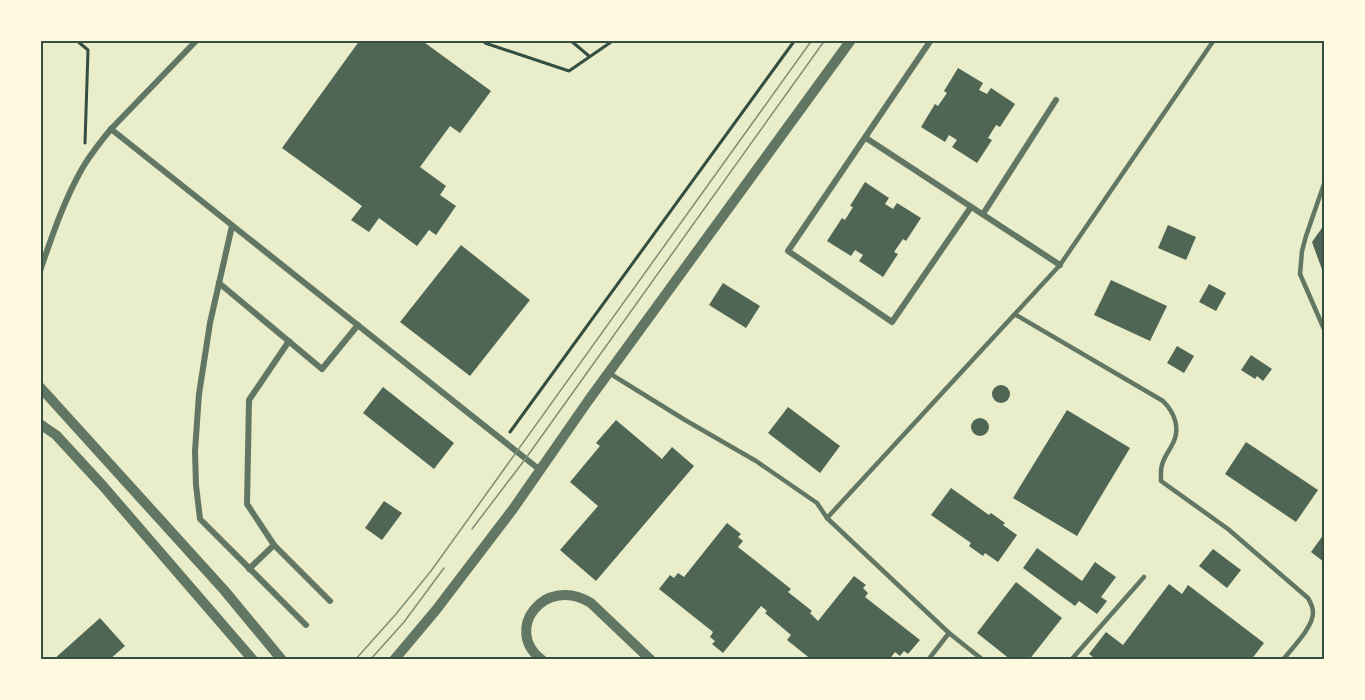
<svg xmlns="http://www.w3.org/2000/svg" width="1365" height="700" font-family="Signika,sans-serif">
	<style>
		.building { fill: #4f6655 }
		.lines { fill: none; stroke-linecap: round; stroke-linejoin: round }
		.path { stroke: #344e41; stroke-width: 3 }
		.service { stroke: #617663; stroke-width: 4.5 }
		.minor { stroke: #617663; stroke-width: 6 }
		.tertiary { stroke: #617663; stroke-width: 10 }
		.tram { stroke: #7c8e77; stroke-width: 1.5 }
		.neatline { fill: none; stroke: #344e41; stroke-width: 2 }
	</style>
	<rect width="100%" height="100%" fill="#e9edc9"/>
	<!-- building -->
	<g class="building">
		<polygon points="360,40 421,40 491,91 460,133 450,126 420,167 446,186 440,195 456,206 436,235 429,230 417,246 379,218 369,232 351,220 362,206 282,148"/>
		<polygon points="958,68 983,83 979,90 987,94 991,88 1015,104 1000,127 996,125 988,138 992,140 977,163 952,147 957,140 949,135 945,142 921,127 935,104 938,106 947,93 944,91"/>
		<polygon points="865,182 889,198 885,204 893,209 897,203 921,218 906,241 903,239 894,252 898,254 883,277 859,261 863,255 855,250 851,256 827,241 842,218 845,220 853,207 850,206"/>
		<polygon points="1168,225 1196,237 1186,260 1158,248"/>
		<polygon points="1324,225 1324,275 1312,242"/>
		<polygon points="461,245 530,300 470,376 400,322"/>
		<polygon points="1111,280 1167,306 1150,341 1094,315"/>
		<polygon points="723,283 760,306 746,328 709,305"/>
		<polygon points="1209,284 1226,293 1216,311 1199,302"/>
		<polygon points="1177,346 1194,356 1184,373 1167,363"/>
		<polygon points="1251,355 1272,369 1263,381 1257,376 1255,379 1241,370"/>
		<circle cx="1001" cy="394" r="9"/>
		<polygon points="383,387 454,443 434,469 363,413"/>
		<polygon points="788,407 840,446 820,473 768,433"/>
		<polygon points="1067,410 1130,448 1077,536 1013,498"/>
		<circle cx="980" cy="427" r="9"/>
		<polygon points="616,420 662,459 672,447 694,466 596,581 560,550 598,506 570,482 600,446 596,443"/>
		<polygon points="1246,442 1318,490 1296,522 1225,474"/>
		<polygon points="951,488 989,515 991,513 1005,523 1003,525 1017,535 998,562 985,553 983,556 969,546 971,543 931,515"/>
		<polygon points="384,501 402,513 382,540 365,528"/>
		<polygon points="727,523 741,534 738,537 743,541 738,547 791,589 788,592 812,611 810,613 818,621 854,576 866,585 863,588 868,593 865,597 920,640 908,654 904,651 900,656 895,652 889,660 812,660 787,640 791,635 765,613 767,611 761,606 723,653 712,644 715,641 710,637 713,632 659,589 670,575 674,578 678,573 684,577"/>
		<polygon points="1324,534 1324,562 1311,552"/>
		<polygon points="1037,548 1082,581 1095,562 1116,577 1101,597 1107,601 1097,614 1079,601 1075,606 1023,568"/>
		<polygon points="1213,549 1241,570 1227,588 1199,566"/>
		<polygon points="1016,582 1062,618 1029,660 1011,660 977,633"/>
		<polygon points="1169,584 1182,594 1188,585 1264,643 1251,660 1097,660 1089,654 1106,632 1123,645"/>
		<polygon points="100,618 125,646 109,660 53,660"/>
	</g>
	<g class="lines">
		<!-- path -->
		<g class="path">
			<polyline points="76,40 88,50 85,143"/>
			<polyline points="483,40 485,43 569,71 614,40"/>
			<polyline points="570,40 589,56"/>
			<polyline points="510,432 795,40"/>
		</g>
		<!-- service -->
		<g class="service">
			<polyline points="1324,184 1306,236 1302,251 1300,274 1324,329"/>
			<path d="M1016,315L1163,401C1175,413 1181,429 1172,445C1169,451 1165,456 1163,462C1160,469 1161,474 1161,481L1228,529L1308,598C1311,603 1313,607 1313,613C1313,627 1292,648 1283,660"/>
			<polyline points="609,373 685,420 756,461 817,503 827,518 949,633 983,660"/>
			<polyline points="827,518 1060,265 1214,40"/>
			<polyline points="928,660 949,633"/>
			<polyline points="1071,660 1144,577"/>
		</g>
		<!-- minor -->
		<g class="minor">
			<polyline points="931,40 788,251 892,322 971,207"/>
			<polyline points="111,129 197,40"/>
			<polyline points="866,138 1060,265"/>
			<polyline points="983,214 1056,100"/>
			<polyline points="232,226 210,323 199,394 195,451 196,485 200,519 306,625"/>
			<path d="M40,271C52,236 64,200 83,167C91,154 101,141 111,129L540,470"/>
			<polyline points="219,283 322,369 358,325"/>
			<polyline points="289,341 249,400 247,504 274,545 330,601"/>
			<polyline points="249,569 274,545"/>
		</g>
		<!-- tertiary -->
		<g class="tertiary">
			<polyline points="40,387 224,590 282,660"/>
			<polyline points="40,424 56,435 103,486 253,660"/>
			<polyline points="394,660 436,610 513,509 588,401 851,40"/>
			<path d="M542,660C502,630 545,574 591,603L651,660"/>
		</g>
		<!-- tram -->
		<g class="tram">
			<polyline points="472,529 526,458 825,40"/>
			<polyline points="355,660 396,614 431,571 812,40"/>
			<polyline points="370,660 404,622 444,568"/>
		</g>
	</g>
	<!-- border -->
	<rect width="1365" height="700" fill="none" stroke="#fefae0" stroke-width="84"/>
	<rect x="42" y="42" width="1281" height="616" class="neatline"/>
</svg>
